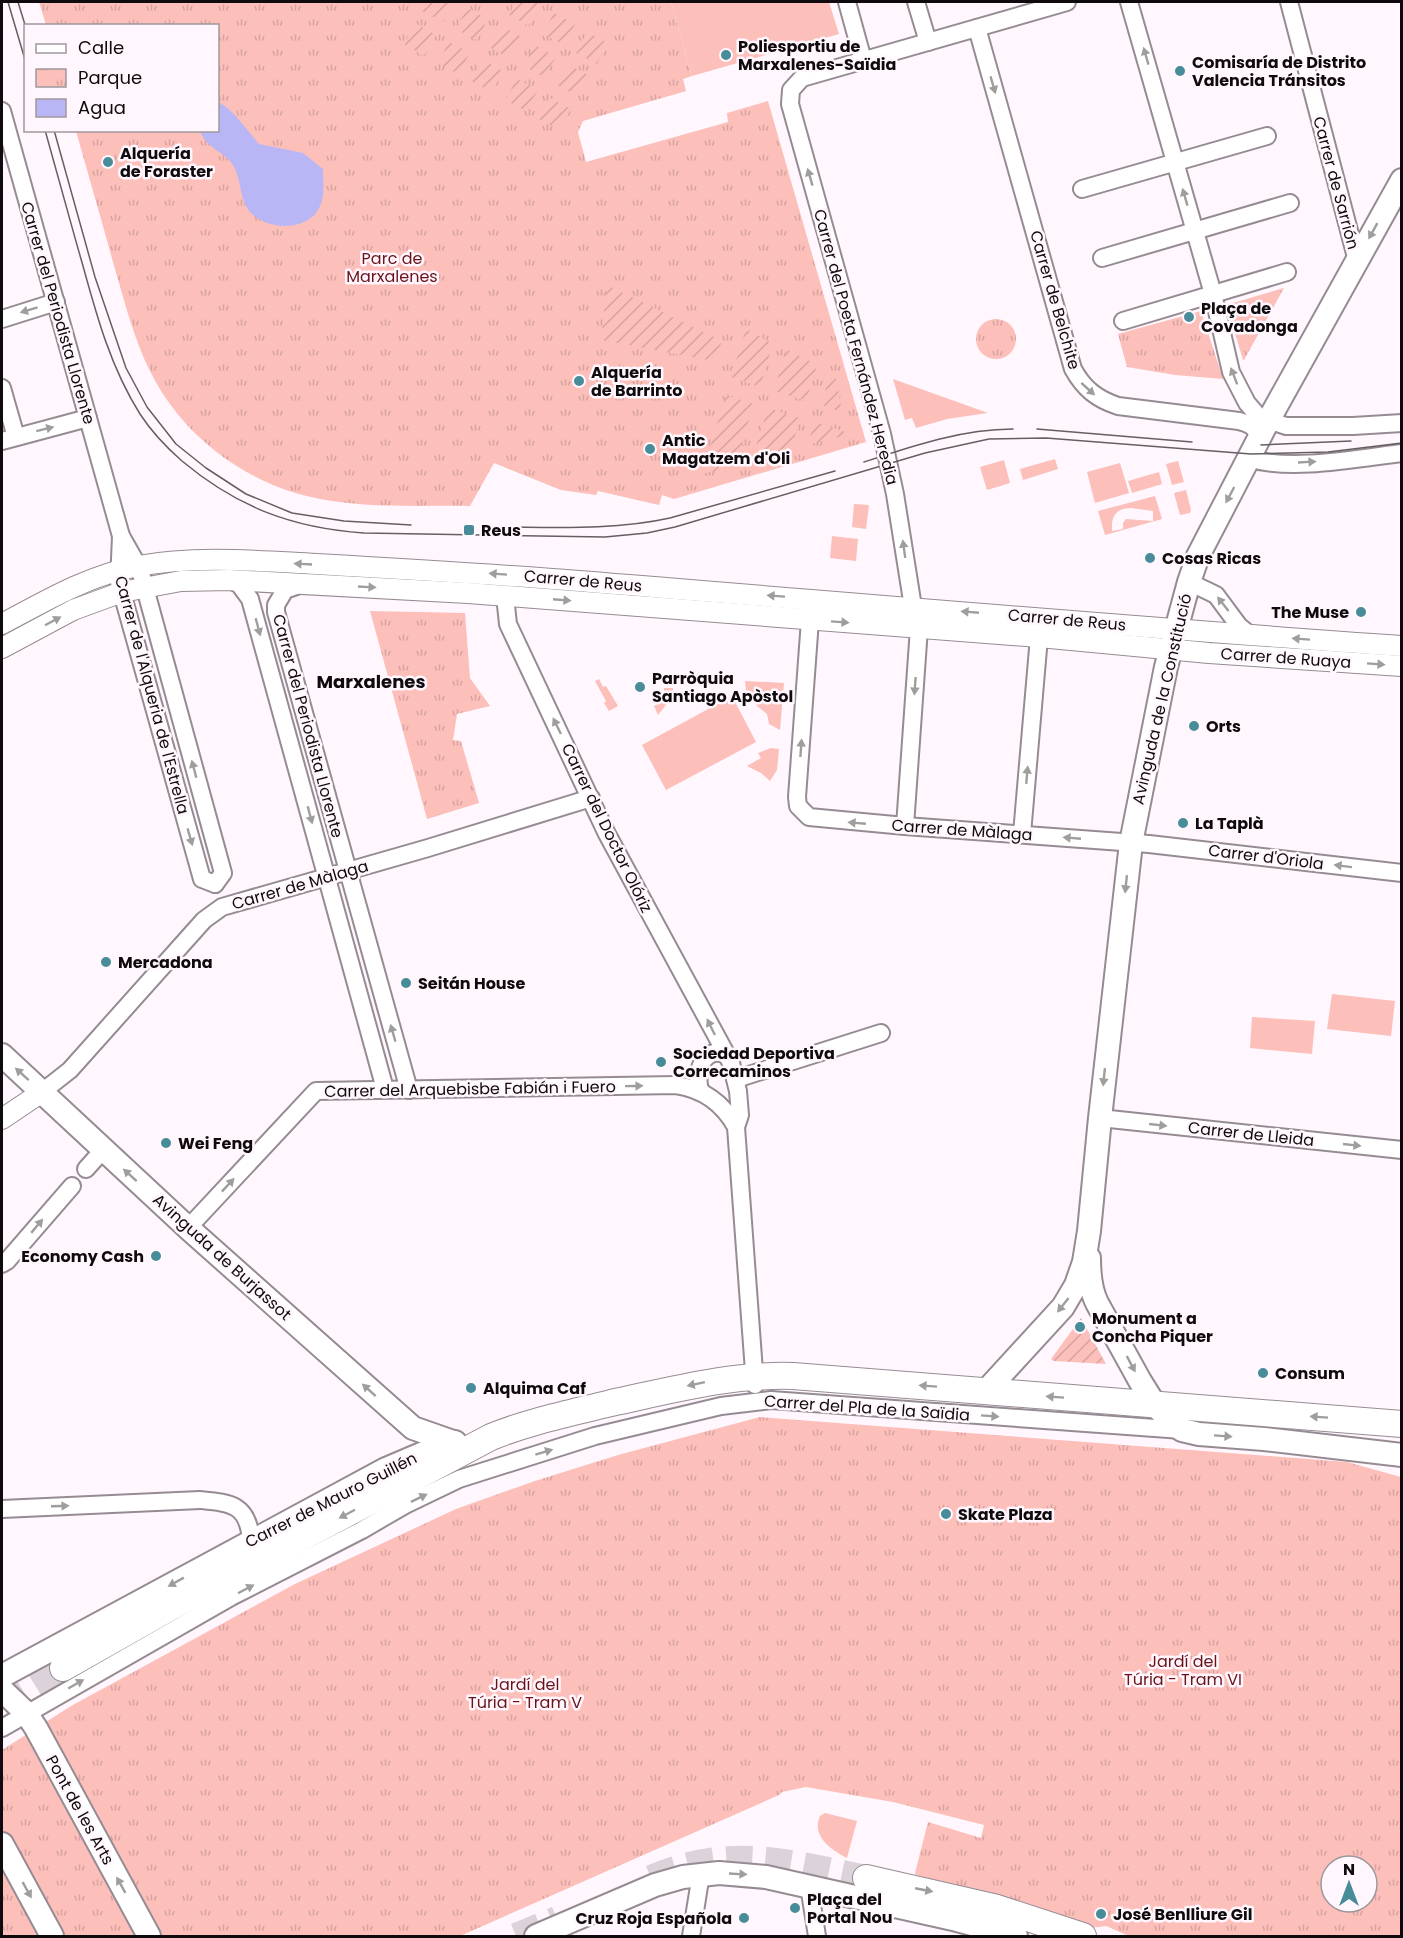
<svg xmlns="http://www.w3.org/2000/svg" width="1403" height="1938" font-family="Poppins,sans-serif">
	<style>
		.grass { fill: #fcbfba; fill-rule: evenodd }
		.park { fill: url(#park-tufts); fill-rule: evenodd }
		.garden { fill: url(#garden-furrows) }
		.water { fill: #b9b6f6 }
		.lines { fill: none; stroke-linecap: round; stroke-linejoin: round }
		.primary-tunnel { stroke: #dbd3d9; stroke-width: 26; stroke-dasharray: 26 13; stroke-linecap: butt }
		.minor-casing { stroke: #968b93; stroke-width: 20 }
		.tertiary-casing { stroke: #968b93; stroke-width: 22 }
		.secondary-casing { stroke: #968b93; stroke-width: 26 }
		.primary-casing { stroke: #968b93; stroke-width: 28 }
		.minor { stroke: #fff; stroke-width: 16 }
		.tertiary { stroke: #fff; stroke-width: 20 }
		.secondary { stroke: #fff; stroke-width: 22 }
		.primary { stroke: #fff; stroke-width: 26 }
		.tram { stroke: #645f63; stroke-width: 1.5 }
		.oneway { fill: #9f9d9e }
		.poi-dot { fill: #488c9a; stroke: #fff7fd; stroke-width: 2 }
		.labels { text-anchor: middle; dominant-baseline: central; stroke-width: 5; stroke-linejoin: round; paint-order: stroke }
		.poi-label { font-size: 16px; font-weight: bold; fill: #0e0a0d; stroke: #fff7fd; text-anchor: start }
		.street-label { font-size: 16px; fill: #0e0a0d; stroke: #fff7fd }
		.park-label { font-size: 16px; fill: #691318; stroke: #fff7fd }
		.neighbourhood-label { font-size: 18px; font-weight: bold; fill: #0e0a0d; stroke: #fff7fd }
	</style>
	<defs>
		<pattern id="park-tufts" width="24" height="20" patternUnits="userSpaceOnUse" patternTransform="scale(1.5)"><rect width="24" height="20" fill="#fcbfba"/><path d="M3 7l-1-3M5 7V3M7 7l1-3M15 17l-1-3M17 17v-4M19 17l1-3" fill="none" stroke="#d7a39f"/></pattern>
		<pattern id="garden-furrows" width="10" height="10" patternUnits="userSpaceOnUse" patternTransform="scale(1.5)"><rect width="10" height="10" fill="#fcbfba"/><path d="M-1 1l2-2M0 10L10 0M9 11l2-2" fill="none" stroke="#d7a39f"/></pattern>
	</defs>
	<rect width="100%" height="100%" fill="#fff7fd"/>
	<!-- grass -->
	<g class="grass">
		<polygon points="671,2 829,2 839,34 692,76"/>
		<polygon points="893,379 988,413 947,419 916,428 912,418 905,420"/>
		<polygon points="1055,459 1058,469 1023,480 1020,469"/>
		<polygon points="1004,460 1010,483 987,490 980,467"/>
		<polygon points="1178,461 1184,482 1172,485 1166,464"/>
		<polygon points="1120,463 1129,493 1095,503 1087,472"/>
		<polygon points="1186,490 1191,510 1190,513 1180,515 1174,493"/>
		<path d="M1155,496L1162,519L1105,535L1098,511ZM1131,508L1153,511V521L1126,519L1123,523V529L1112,531C1111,516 1116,508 1131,508Z"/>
		<polygon points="854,504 869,505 866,529 852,527"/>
		<polygon points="832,536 858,539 856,561 830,558"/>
		<polygon points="599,679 603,687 606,686 618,706 609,711 604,703 606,701 595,681"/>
		<polygon points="745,681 784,683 780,730 769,724 767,714 757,706 755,697 746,690"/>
		<polygon points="664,688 673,688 673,696 658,715 654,706 664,700"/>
		<polygon points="732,696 756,742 666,790 642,745"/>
		<polygon points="771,748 779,749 777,770 770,781 761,773 747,766 761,758 758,753"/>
		<polygon points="1332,994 1395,1001 1391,1036 1327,1029"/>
		<polygon points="1252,1017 1315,1021 1312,1054 1250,1048"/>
		<path d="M825,1813L857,1821L847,1858C831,1850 811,1836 820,1816Z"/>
	</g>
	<!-- park -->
	<g class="park">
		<path d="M39,2H671L692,76L683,79L686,91L583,121L578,132L586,162L728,122L727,113L768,101L866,442L674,499L662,495L659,505L598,491L596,495L561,490L494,463L470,506C418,505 363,509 311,497C244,482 182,435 151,373C133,338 124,299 113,262C101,218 88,174 76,131L218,130V26L46,25Z"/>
		<polygon points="1284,288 1244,360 1243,360 1228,310 1229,305 1233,303"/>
		<polygon points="1201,311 1223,379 1175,375 1127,367 1118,334"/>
		<circle cx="996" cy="339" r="20"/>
		<polygon points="1159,472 1162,484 1132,493 1128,481"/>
		<polygon points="370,611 465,613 470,678 490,706 457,714 453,740 461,741 479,803 427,819"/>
		<path d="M760,1417L1347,1462L1401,1477V1936H1129L1106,1926L1090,1928L985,1894L916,1875L915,1873L928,1822L981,1838L984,1825L893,1802L806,1787L782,1792L779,1795L460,1936H2V1750L71,1706L295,1584L456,1509L535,1481L618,1455ZM1331,1866H1367V1902H1331Z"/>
	</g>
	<!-- garden -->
	<g class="garden">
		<polygon points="427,2 454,2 443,22 422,11"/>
		<polygon points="516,2 534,2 541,5 529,26 509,15"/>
		<polygon points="467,8 488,19 477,40 456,29"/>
		<polygon points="554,13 575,24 564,45 543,34"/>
		<polygon points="415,23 436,35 424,56 404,44"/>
		<polygon points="501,26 522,37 510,59 489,47"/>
		<polygon points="587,32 608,43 597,64 576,53"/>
		<polygon points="449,42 470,53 458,74 438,63"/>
		<polygon points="535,45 556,57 544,77 524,66"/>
		<polygon points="483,60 503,71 492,92 471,81"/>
		<polygon points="568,64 589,76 578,96 557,85"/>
		<polygon points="517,79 538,90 526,111 505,100"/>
		<polygon points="550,98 571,109 559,130 539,119"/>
		<polygon points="607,285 722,341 714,361 601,340"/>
		<polygon points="746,329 773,344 760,387 731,377"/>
		<polygon points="786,349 817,365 806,401 774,391"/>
		<polygon points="831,371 835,373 842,412 821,405"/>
		<polygon points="726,395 754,404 735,466 702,474"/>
		<polygon points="768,408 800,418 791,450 751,462"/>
		<polygon points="814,422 846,432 847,435 808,445"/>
		<polygon points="1081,1318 1106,1364 1054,1361 1051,1359"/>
	</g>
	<!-- water -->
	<path class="water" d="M218,102L225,106L235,115L259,144L303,153L323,169C323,180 325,196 320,206C310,231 269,231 252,214C239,202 242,181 234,167C227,152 207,150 200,131L218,130Z"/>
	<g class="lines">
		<!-- primary-tunnel -->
		<g class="primary-tunnel">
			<polyline points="2,1706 63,1668"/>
			<path d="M651,1878C730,1844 787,1862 866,1878"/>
			<polyline points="516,1936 557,1919"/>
		</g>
		<!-- minor casing -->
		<g class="minor-casing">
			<g id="minor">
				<polyline points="847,2 863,60"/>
				<polyline points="916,2 928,42"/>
				<polyline points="1129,2 1213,294 1231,372 1247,403 1259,417 1286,426 1353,426 1402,423"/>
				<polyline points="1289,2 1357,261"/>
				<path d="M977,28L1073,369C1084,389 1097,399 1118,406L1239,421C1250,424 1255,426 1259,438"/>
				<polyline points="2,111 121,536 138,566 142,577 223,873 215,884"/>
				<polyline points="1082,189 1267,136"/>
				<polyline points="1102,258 1290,203"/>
				<polyline points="2,319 56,302"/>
				<polyline points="1123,321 1287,272"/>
				<polyline points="2,388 16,437"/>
				<polyline points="2,441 88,418"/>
				<path d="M1249,458C1288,472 1360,458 1402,453"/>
				<polyline points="121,536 119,582 202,879 215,884"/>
				<polyline points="229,580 239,584 250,599 385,1089"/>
				<polyline points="1189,582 1216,595 1239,626 1251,636"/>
				<polyline points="302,584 285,590 276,605 276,612 409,1090"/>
				<polyline points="505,596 508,624 607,834 731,1063 738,1091 740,1115 736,1127 755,1385"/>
				<polyline points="913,607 895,494 882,434 790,104 791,90 802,78 1067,2"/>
				<polyline points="810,620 797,797 798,806 809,817 905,826 1149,844 1402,873"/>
				<polyline points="905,826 919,628"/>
				<polyline points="1022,834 1039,637"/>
				<polyline points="736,1079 881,1033"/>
				<polyline points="42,1092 70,1070 204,920 222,907 428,848 591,798"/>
				<path d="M701,1092C693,1074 704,1044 726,1055"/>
				<polyline points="1100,1118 1402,1150"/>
				<polyline points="86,1169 103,1150"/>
				<path d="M188,1228L316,1091L676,1085C703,1089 723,1103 736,1127"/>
				<polyline points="2,1264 7,1261 72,1186"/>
				<path d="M2,1509L200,1500C231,1503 248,1504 251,1540"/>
				<polyline points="2,1728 231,1597 362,1530 405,1505 459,1479 595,1436 721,1406 771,1400 1182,1430"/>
				<polyline points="809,1886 817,1936"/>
				<polyline points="691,1936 701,1874"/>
			</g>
		</g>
		<!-- tertiary casing -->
		<g class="tertiary-casing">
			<g id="tertiary">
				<path d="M2,624C45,601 89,575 138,566C196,555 258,561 316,564C404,569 491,574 579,581C853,603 1127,627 1402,646"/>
				<polyline points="2,648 73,610 122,592 181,581 229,580 468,593 1039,637 1209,653 1402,666"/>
				<polyline points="2,1119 42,1092"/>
			</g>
		</g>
		<!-- secondary casing -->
		<g class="secondary-casing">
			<g id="secondary">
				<polyline points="2,1055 188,1228 413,1428 453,1442"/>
				<path d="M1089,1258C1089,1274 1090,1289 1097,1303L1140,1381L1155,1405L1172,1423L1182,1430L1199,1434L1264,1439L1402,1455"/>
				<polyline points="986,1391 1063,1307 1076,1285 1084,1262 1089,1231 1100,1118 1131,843 1166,667 1189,582 1198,556 1268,421 1402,180"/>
				<polyline points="2,1676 386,1469 440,1446 455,1442"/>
				<polyline points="2,1690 26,1713 36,1728 149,1936"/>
				<polyline points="2,1844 52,1936"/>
				<polyline points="536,1936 655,1885 683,1877 719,1873 766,1877 953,1919 1016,1936"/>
			</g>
		</g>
		<!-- primary casing -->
		<g class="primary-casing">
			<g id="primary">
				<path d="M63,1668L171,1607L491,1437C530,1421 571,1413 611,1403C672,1390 731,1374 793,1376L1402,1424"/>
				<polyline points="866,1878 997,1908 1083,1936"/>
			</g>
		</g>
		<!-- minor -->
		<use href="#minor" class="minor"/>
		<!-- tertiary -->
		<use href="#tertiary" class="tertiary"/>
		<!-- secondary -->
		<use href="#secondary" class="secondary"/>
		<!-- primary -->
		<use href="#primary" class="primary"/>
		<!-- tram -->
		<g class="tram">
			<polyline points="8,2 26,63"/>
			<polyline points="18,2 26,28"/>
			<path d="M45,130C58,176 70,221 83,266C97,317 111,368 140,414C151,431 166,447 182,461C237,507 292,528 364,533L605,537L647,533L675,527L925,453L989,439L1046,438L1251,454L1328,452L1402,443"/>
			<polyline points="54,130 95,277 126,368 147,407 176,444 206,468 246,494 292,513 344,521 411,525"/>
			<polyline points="1037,429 1192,442"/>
			<polyline points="1261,445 1351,441"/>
			<path d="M864,462C912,446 962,429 1013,429"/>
			<path d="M492,527C552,527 611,531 670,518L835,471"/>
		</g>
	</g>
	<!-- one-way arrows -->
	<defs><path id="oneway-solid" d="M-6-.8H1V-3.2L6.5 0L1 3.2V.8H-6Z" transform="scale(1.5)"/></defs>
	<g class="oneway">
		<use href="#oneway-solid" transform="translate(1146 56) rotate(-106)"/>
		<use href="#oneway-solid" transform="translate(993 85) rotate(74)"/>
		<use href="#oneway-solid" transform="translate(810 177) rotate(-106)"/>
		<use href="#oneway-solid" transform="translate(1185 197) rotate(-106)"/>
		<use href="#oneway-solid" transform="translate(1373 231) rotate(119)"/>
		<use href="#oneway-solid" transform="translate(29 310) rotate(163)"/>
		<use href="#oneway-solid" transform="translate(1234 376) rotate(-111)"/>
		<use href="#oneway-solid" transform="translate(1088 389) rotate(42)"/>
		<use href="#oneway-solid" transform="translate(45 429) rotate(-14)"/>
		<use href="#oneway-solid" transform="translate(1307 462) rotate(-3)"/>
		<use href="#oneway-solid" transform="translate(1230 495) rotate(118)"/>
		<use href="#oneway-solid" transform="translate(904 549) rotate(-98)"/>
		<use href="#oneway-solid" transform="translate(303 564) rotate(-177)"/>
		<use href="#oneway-solid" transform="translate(498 574) rotate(-176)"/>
		<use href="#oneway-solid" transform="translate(367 587) rotate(3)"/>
		<use href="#oneway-solid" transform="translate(776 596) rotate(-176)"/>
		<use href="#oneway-solid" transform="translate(562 600) rotate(5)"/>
		<use href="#oneway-solid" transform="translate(1223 604) rotate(-128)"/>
		<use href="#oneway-solid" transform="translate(970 612) rotate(-175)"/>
		<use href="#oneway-solid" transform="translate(53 621) rotate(-28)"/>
		<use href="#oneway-solid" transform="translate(840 622) rotate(4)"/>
		<use href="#oneway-solid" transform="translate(258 627) rotate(75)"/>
		<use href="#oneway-solid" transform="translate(1301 639) rotate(-176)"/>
		<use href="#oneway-solid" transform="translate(1376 664) rotate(4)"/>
		<use href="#oneway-solid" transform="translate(915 686) rotate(94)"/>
		<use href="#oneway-solid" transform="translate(557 726) rotate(-116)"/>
		<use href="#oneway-solid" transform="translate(801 748) rotate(-86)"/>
		<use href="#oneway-solid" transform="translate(194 769) rotate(-105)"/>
		<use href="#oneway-solid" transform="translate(1027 775) rotate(-85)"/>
		<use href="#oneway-solid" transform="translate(310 815) rotate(75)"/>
		<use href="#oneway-solid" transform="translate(857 823) rotate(-175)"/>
		<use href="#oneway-solid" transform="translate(190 837) rotate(74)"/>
		<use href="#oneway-solid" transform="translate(1072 838) rotate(-175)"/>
		<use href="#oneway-solid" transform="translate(1343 866) rotate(-173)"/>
		<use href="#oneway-solid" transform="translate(1126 884) rotate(96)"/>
		<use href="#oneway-solid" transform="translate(711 1027) rotate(-116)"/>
		<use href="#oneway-solid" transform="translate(393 1033) rotate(-106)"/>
		<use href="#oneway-solid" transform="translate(22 1074) rotate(-138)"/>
		<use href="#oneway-solid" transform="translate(1104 1077) rotate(96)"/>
		<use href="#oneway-solid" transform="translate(634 1086) rotate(-1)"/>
		<use href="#oneway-solid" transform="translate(1158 1125) rotate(6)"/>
		<use href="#oneway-solid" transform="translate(1352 1145) rotate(6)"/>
		<use href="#oneway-solid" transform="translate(130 1175) rotate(-138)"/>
		<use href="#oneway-solid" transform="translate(228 1185) rotate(-47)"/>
		<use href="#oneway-solid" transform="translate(37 1226) rotate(-50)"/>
		<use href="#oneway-solid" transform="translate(1063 1305) rotate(128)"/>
		<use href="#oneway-solid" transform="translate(1131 1364) rotate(62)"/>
		<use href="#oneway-solid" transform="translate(696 1384) rotate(168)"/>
		<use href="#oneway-solid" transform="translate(928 1386) rotate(-176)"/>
		<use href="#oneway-solid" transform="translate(369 1390) rotate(-138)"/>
		<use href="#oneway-solid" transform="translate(1055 1397) rotate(-176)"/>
		<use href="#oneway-solid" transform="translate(990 1416) rotate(4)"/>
		<use href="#oneway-solid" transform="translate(1319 1417) rotate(-176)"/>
		<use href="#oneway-solid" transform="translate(1223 1436) rotate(4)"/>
		<use href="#oneway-solid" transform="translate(544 1452) rotate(-17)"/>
		<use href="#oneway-solid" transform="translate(419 1498) rotate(-26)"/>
		<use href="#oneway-solid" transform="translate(60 1506) rotate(-2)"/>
		<use href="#oneway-solid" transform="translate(347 1514) rotate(152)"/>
		<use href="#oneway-solid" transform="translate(176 1582) rotate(151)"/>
		<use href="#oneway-solid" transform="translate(246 1589) rotate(-28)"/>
		<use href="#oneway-solid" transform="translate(76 1684) rotate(-30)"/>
		<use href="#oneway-solid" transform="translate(738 1874) rotate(3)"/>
		<use href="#oneway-solid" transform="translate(121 1885) rotate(-119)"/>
		<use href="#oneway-solid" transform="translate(27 1890) rotate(61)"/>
		<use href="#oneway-solid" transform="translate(924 1890) rotate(11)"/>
	</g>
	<!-- markers -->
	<g class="poi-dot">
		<circle cx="726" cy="55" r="6"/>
		<circle cx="1180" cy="71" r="6"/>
		<circle cx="108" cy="162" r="6"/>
		<circle cx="1189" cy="317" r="6"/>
		<circle cx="579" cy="381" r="6"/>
		<circle cx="650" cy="449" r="6"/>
		<rect x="463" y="524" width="12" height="12" rx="3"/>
		<circle cx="1150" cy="558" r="6"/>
		<circle cx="1361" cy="612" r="6"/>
		<circle cx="640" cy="687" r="6"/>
		<circle cx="1194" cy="726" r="6"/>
		<circle cx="1183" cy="823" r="6"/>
		<circle cx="106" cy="962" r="6"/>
		<circle cx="406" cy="983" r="6"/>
		<circle cx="661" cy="1062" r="6"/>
		<circle cx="166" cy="1143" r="6"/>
		<circle cx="156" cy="1256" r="6"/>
		<circle cx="1080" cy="1327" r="6"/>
		<circle cx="1263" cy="1373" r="6"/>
		<circle cx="471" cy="1388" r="6"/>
		<circle cx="946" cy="1514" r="6"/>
		<circle cx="795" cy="1908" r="6"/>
		<circle cx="1101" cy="1914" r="6"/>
		<circle cx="744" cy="1918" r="6"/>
	</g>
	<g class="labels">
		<!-- poi labels -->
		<g class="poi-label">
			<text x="738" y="46">Poliesportiu de<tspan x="738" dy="18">Marxalenes-Saïdia</tspan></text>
			<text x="1192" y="62">Comisaría de Distrito<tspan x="1192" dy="18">Valencia Tránsitos</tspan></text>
			<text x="120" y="153">Alquería<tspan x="120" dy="18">de Foraster</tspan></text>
			<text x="1201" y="308">Plaça de<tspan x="1201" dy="18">Covadonga</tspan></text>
			<text x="591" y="372">Alquería<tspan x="591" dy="18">de Barrinto</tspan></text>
			<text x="662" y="440">Antic<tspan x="662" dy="18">Magatzem d'Oli</tspan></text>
			<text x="481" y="530">Reus</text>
			<text x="1162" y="558">Cosas Ricas</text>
			<text x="1349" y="612" text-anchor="end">The Muse</text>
			<text x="652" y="678">Parròquia<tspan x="652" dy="18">Santiago Apòstol</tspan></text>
			<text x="1206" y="726">Orts</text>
			<text x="1195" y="823">La Taplà</text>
			<text x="118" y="962">Mercadona</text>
			<text x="418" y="983">Seitán House</text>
			<text x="673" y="1053">Sociedad Deportiva<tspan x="673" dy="18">Correcaminos</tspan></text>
			<text x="178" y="1143">Wei Feng</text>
			<text x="144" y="1256" text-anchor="end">Economy Cash</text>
			<text x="1092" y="1318">Monument a<tspan x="1092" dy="18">Concha Piquer</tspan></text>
			<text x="1275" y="1373">Consum</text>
			<text x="483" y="1388">Alquima Caf</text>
			<text x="958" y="1514">Skate Plaza</text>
			<text x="807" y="1899">Plaça del<tspan x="807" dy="18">Portal Nou</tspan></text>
			<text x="1113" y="1914">José Benlliure Gil</text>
			<text x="732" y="1918" text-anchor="end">Cruz Roja Española</text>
		</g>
		<!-- street labels -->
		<g class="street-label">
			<text transform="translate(1336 183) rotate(75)">Carrer de Sarrión</text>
			<text transform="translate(1055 300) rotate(74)">Carrer de Belchite</text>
			<text transform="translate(58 313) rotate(74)">Carrer del Periodista Llorente</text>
			<text transform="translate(856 347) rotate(75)">Carrer del Poeta Fernández Heredia</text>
			<text transform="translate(583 581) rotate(5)">Carrer de Reus</text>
			<text transform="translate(1067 620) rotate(5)">Carrer de Reus</text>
			<text transform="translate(1286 658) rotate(4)">Carrer de Ruaya</text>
			<text transform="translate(152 695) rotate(75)">Carrer de l'Alqueria de l'Estrella</text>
			<text transform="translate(1162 699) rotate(-77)">Avinguda de la Constitució</text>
			<text transform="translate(308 726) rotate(75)">Carrer del Periodista Llorente</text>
			<text transform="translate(607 828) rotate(64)">Carrer del Doctor Olóriz</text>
			<text transform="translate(962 830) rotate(4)">Carrer de Màlaga</text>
			<text transform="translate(1266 857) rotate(7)">Carrer d'Oriola</text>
			<text transform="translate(300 885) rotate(-16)">Carrer de Màlaga</text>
			<text transform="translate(470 1089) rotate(-1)">Carrer del Arquebisbe Fabián i Fuero</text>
			<text transform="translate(1251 1134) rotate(6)">Carrer de Lleida</text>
			<text transform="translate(222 1257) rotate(42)">Avinguda de Burjassot</text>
			<text transform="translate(867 1408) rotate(4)">Carrer del Pla de la Saïdia</text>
			<text transform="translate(331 1500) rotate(-27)">Carrer de Mauro Guillén</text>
			<text transform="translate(80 1810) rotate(61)">Pont de les Arts</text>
		</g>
		<!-- park labels -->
		<g class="park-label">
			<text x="392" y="258">Parc de<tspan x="392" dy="18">Marxalenes</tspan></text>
			<text x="1183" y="1661">Jardí del<tspan x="1183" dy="18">Túria - Tram VI</tspan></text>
			<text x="525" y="1684">Jardí del<tspan x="525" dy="18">Túria - Tram V</tspan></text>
		</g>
		<!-- neighbourhood labels -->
		<g class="neighbourhood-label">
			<text x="371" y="681">Marxalenes</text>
		</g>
	</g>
	<!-- border -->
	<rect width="1403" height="1938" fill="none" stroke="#0e0a0d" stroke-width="6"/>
	<!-- legend -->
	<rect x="24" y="24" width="195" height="108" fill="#fff7fd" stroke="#9f989d" stroke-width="1.5"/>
	<rect x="36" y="44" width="30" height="9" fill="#ffffff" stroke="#9f989d" stroke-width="1.5"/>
	<text x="78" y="54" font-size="18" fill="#0e0a0d">Calle</text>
	<rect x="36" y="69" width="30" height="18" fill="url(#park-tufts)" stroke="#9f989d" stroke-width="1.5"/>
	<text x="78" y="84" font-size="18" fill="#0e0a0d">Parque</text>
	<rect x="36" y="99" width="30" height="18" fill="#b9b6f6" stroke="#9f989d" stroke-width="1.5"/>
	<text x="78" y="114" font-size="18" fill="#0e0a0d">Agua</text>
	<!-- north arrow -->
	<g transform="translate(1349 1884)"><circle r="28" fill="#fff7fd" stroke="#9f989d" stroke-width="1.5"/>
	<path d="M0-4.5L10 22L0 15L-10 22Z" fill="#488c9a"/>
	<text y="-9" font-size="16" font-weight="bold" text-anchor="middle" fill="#0e0a0d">N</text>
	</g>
</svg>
